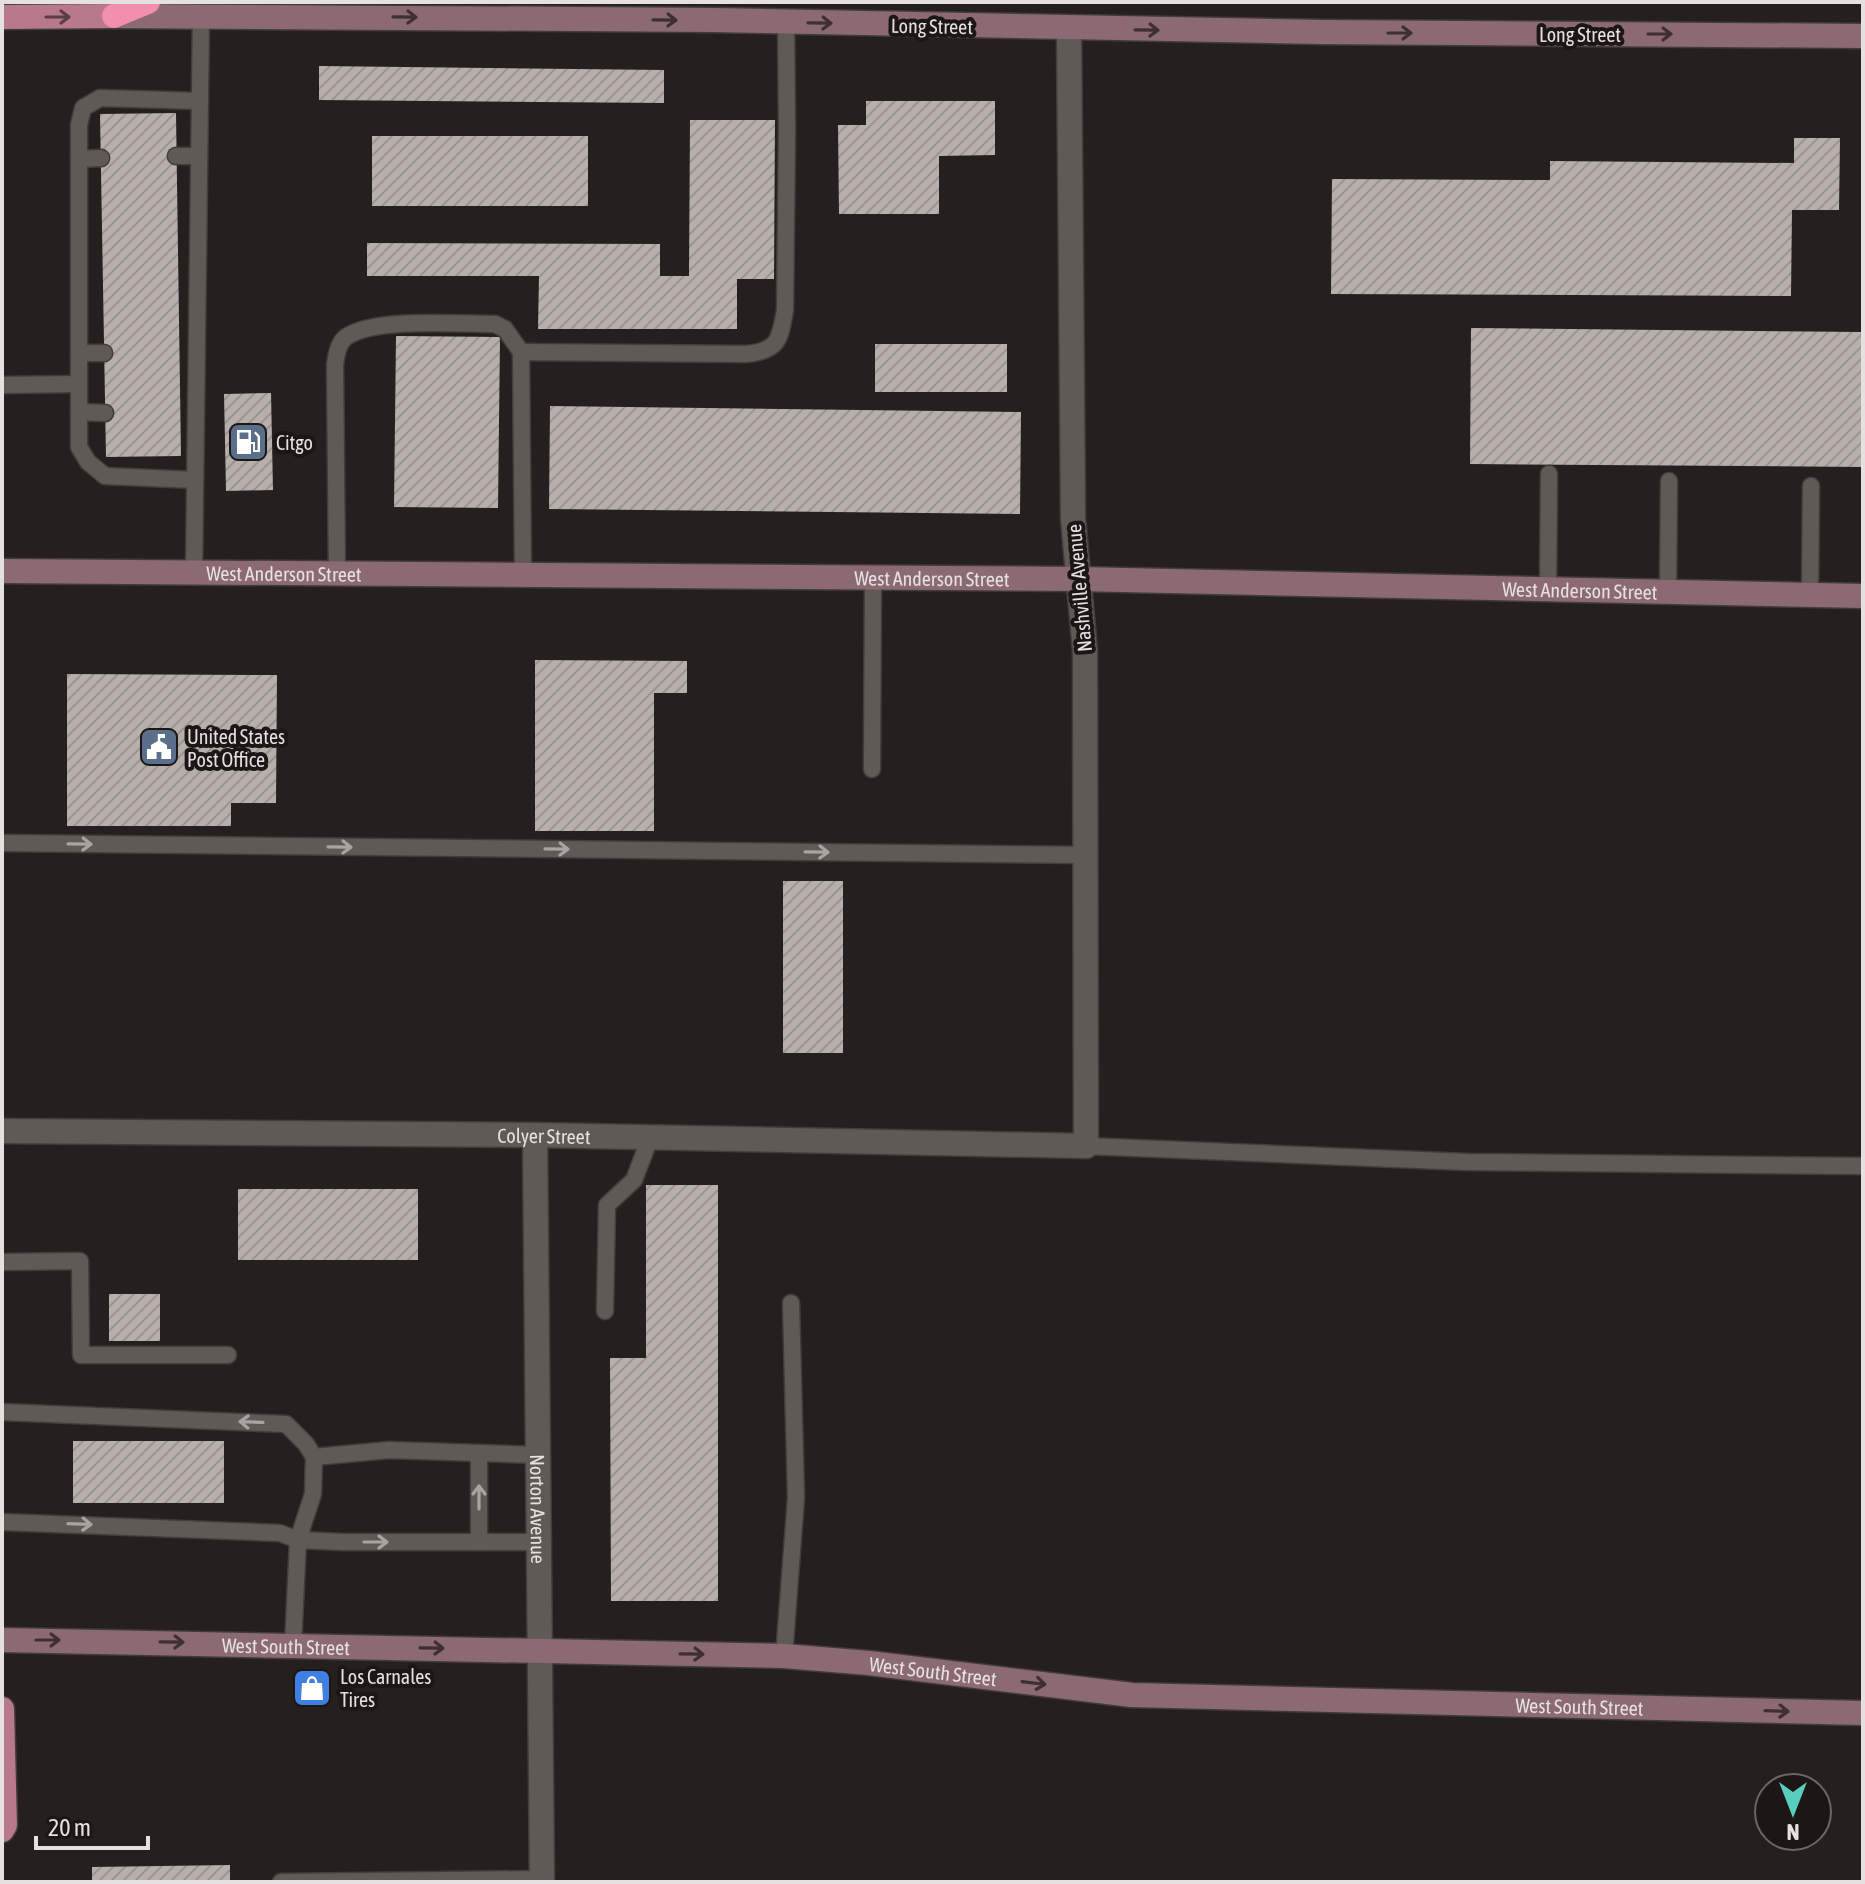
<svg xmlns="http://www.w3.org/2000/svg" width="1865" height="1884" font-family="'Asap Condensed',sans-serif">
	<style>
		.building { fill: url(#building-hatch) }
		.lines { fill: none; stroke-linecap: round; stroke-linejoin: round }
		.lane-casing { stroke: #423d3b; stroke-width: 19 }
		.street-casing { stroke: #423d3b; stroke-width: 27 }
		.secondary-casing { stroke: #423d3b; stroke-width: 27 }
		.primary-casing { stroke: #423d3b; stroke-width: 27 }
		.highway-casing { stroke: #423d3b; stroke-width: 27 }
		.lane { stroke: #605a57; stroke-width: 16 }
		.street { stroke: #605a57; stroke-width: 24 }
		.secondary { stroke: #8c6a71; stroke-width: 24 }
		.primary { stroke: #b8798b; stroke-width: 24 }
		.highway { stroke: #f28eae; stroke-width: 24 }
		.oneway { stroke: #5a3e44 }
		.oneway2 { stroke: #3e2f30 }
		.oneway3 { stroke: #a9a4a2 }
		.labels { text-anchor: middle; dominant-baseline: central; stroke-width: 8; stroke-linejoin: round; paint-order: stroke }
		.street-label { font-size: 20px; fill: #e5e1df; stroke: #1c1614 }
		.poi-label { font-size: 20px; fill: #e5e1df; stroke: #1c1614; text-anchor: start }
	</style>
	<defs>
		<pattern id="building-hatch" width="6" height="6" patternUnits="userSpaceOnUse" patternTransform="scale(2)"><rect width="6" height="6" fill="#b7afac"/><path d="M-1 1l2-2M0 6l6-6M5 7l2-2" fill="none" stroke="#9a9492"/></pattern>
	</defs>
	<rect width="100%" height="100%" fill="#25201d"/>
	<!-- building -->
	<g class="building">
		<polygon points="319,66 664,70 664,103 319,100"/>
		<polygon points="866,101 995,101 995,155 939,156 939,214 839,214 838,125 866,125"/>
		<polygon points="176,113 181,456 106,457 100,114"/>
		<polygon points="690,120 775,120 774,279 737,279 737,329 538,329 539,276 367,276 367,243 660,244 660,276 689,276"/>
		<rect x="372" y="136" width="216" height="70"/>
		<polygon points="1794,138 1840,138 1839,210 1792,210 1791,296 1331,294 1332,179 1550,180 1550,161 1794,163"/>
		<polygon points="1471,328 1863,332 1863,467 1470,464"/>
		<polygon points="396,336 500,337 498,508 394,507"/>
		<rect x="875" y="344" width="132" height="48"/>
		<polygon points="271,393 273,490 226,491 224,394"/>
		<polygon points="550,406 1021,412 1020,514 549,509"/>
		<polygon points="535,660 687,661 687,693 654,693 654,831 535,831"/>
		<polygon points="67,674 277,675 276,803 231,803 231,826 67,826"/>
		<rect x="783" y="881" width="60" height="172"/>
		<polygon points="646,1185 718,1185 718,1601 611,1601 610,1358 646,1358"/>
		<rect x="238" y="1189" width="180" height="71"/>
		<rect x="109" y="1294" width="51" height="47"/>
		<rect x="73" y="1441" width="151" height="62"/>
		<polygon points="230,1865 230,1882 92,1882 92,1867"/>
	</g>
	<g class="lines">
		<!-- lane casing -->
		<g class="lane-casing">
			<g id="lane">
				<polyline points="176,156 199,156"/>
				<polyline points="79,159 101,158"/>
				<polyline points="79,353 104,353"/>
				<polyline points="2,385 79,384"/>
				<polyline points="79,412 105,413"/>
				<polyline points="195,480 105,476 88,462 79,447 79,125 83,108 100,98 200,101"/>
				<polyline points="194,573 201,15"/>
				<path d="M337,574L335,365C336,355 338,343 346,337C374,317 459,324 495,324L505,329L521,352"/>
				<path d="M523,576L521,352L746,354C779,351 780,339 785,310L787,129L786,22"/>
				<polyline points="1548,589 1549,474"/>
				<polyline points="1668,592 1669,481"/>
				<polyline points="1810,595 1811,486"/>
				<polyline points="872,769 873,579"/>
				<polyline points="2,843 1087,855"/>
				<polyline points="1086,1146 1467,1162 1863,1166"/>
				<polyline points="2,1262 80,1261 81,1355 228,1355"/>
				<polyline points="605,1311 607,1205 634,1180 650,1138"/>
				<polyline points="2,1412 286,1424 306,1444 314,1457 313,1494 298,1540 293,1645"/>
				<polyline points="479,1453 479,1542"/>
				<polyline points="314,1457 389,1450 538,1455"/>
				<polyline points="2,1522 280,1533 298,1540 342,1542 539,1542"/>
				<polyline points="784,1656 796,1498 791,1303"/>
				<polyline points="281,1882 542,1879"/>
			</g>
		</g>
		<!-- street casing -->
		<g class="street-casing">
			<g id="street">
				<path id="s1" d="M2,1131L535,1135L1086,1146L1085,651L1073,518L1069,29"/>
				<path id="s2" d="M535,1135L542,1882"/>
			</g>
		</g>
		<!-- secondary casing -->
		<g class="secondary-casing">
			<g id="secondary">
				<polyline points="116,16 714,20 1322,32 1863,36"/>
				<path id="s3" d="M2,571L1078,579L1863,596"/>
				<path id="s4" d="M2,1640L784,1656L869,1663L1132,1695L1863,1713"/>
			</g>
		</g>
		<!-- primary casing -->
		<g class="primary-casing">
			<g id="primary">
				<polyline points="2,17 114,16"/>
				<polyline points="2,1709 5,1825 2,1830"/>
			</g>
		</g>
		<!-- highway casing -->
		<g class="highway-casing">
			<polyline id="highway" points="114,16 148,2"/>
		</g>
		<!-- lane -->
		<use href="#lane" class="lane"/>
		<!-- street -->
		<use href="#street" class="street"/>
		<!-- secondary -->
		<use href="#secondary" class="secondary"/>
		<!-- primary -->
		<use href="#primary" class="primary"/>
		<!-- highway -->
		<use href="#highway" class="highway"/>
	</g>
	<!-- one-way arrows -->
	<defs><path id="oneway-shaft" d="M-6 0H5M1.5-3L5.5 0L1.5 3" fill="none" stroke-width="1.6" stroke-linecap="round" stroke-linejoin="round" transform="scale(2)"/></defs>
	<use class="oneway" href="#oneway-shaft" transform="translate(58 17)"/>
	<g class="oneway2">
		<use href="#oneway-shaft" transform="translate(405 17) rotate(1)"/>
		<use href="#oneway-shaft" transform="translate(665 20) rotate(1)"/>
		<use href="#oneway-shaft" transform="translate(820 23) rotate(1)"/>
		<use href="#oneway-shaft" transform="translate(1147 30) rotate(1)"/>
		<use href="#oneway-shaft" transform="translate(1400 33)"/>
		<use href="#oneway-shaft" transform="translate(1660 34)"/>
		<use href="#oneway-shaft" transform="translate(48 1640)"/>
		<use href="#oneway-shaft" transform="translate(172 1642) rotate(1)"/>
		<use href="#oneway-shaft" transform="translate(432 1648) rotate(1)"/>
		<use href="#oneway-shaft" transform="translate(692 1654) rotate(1)"/>
		<use href="#oneway-shaft" transform="translate(1034 1683) rotate(7)"/>
		<use href="#oneway-shaft" transform="translate(1777 1711) rotate(2)"/>
	</g>
	<g class="oneway3">
		<use href="#oneway-shaft" transform="translate(80 844) rotate(1)"/>
		<use href="#oneway-shaft" transform="translate(340 847) rotate(1)"/>
		<use href="#oneway-shaft" transform="translate(557 849) rotate(1)"/>
		<use href="#oneway-shaft" transform="translate(817 852) rotate(1)"/>
		<use href="#oneway-shaft" transform="translate(251 1422) rotate(-178)"/>
		<use href="#oneway-shaft" transform="translate(479 1497) rotate(-90)"/>
		<use href="#oneway-shaft" transform="translate(80 1524) rotate(2)"/>
		<use href="#oneway-shaft" transform="translate(376 1542)"/>
	</g>
	<!-- icons -->
	<defs>
		<g id="fuel-square" transform="scale(2)"><rect x="-9" y="-9" width="18" height="18" rx="4" fill="#5c6f8a" stroke="#1c1614"/><path d="M-5.5-6h7V0h2V4h1.3V-2.5L3-4.5l.8-.8L6-3V5H2.5V1h-1V6h-7ZM-4.2-4.7v3.2H.2V-4.7Z" fill="#fff"/></g>
		<g id="civic-square" transform="scale(2)"><rect x="-9" y="-9" width="18" height="18" rx="4" fill="#5c6f8a" stroke="#1c1614"/><path d="M-.6-6.5H3V-4.5H.6V-3L4-1V1h2V6H-6V1h2V-1L-.6-3ZM-1.2 2.5V6h2.4V2.5Z" fill="#fff"/></g>
		<g id="shop-square" transform="scale(2)"><rect x="-9" y="-9" width="18" height="18" rx="4" fill="#3f7fe0" stroke="#1c1614"/><path d="M-5-2.5h2.3a2.7 3.5 0 0 1 5.4 0H5L5.5 6h-11ZM-1.5-2.5h3a1.5 2.3 0 0 0-3 0Z" fill="#fff"/></g>
	</defs>
	<g fill-rule="evenodd">
		<use href="#fuel-square" x="248" y="442"/>
		<use href="#civic-square" x="159" y="747"/>
		<use href="#shop-square" x="312" y="1688"/>
	</g>
	<g class="labels">
		<!-- street labels -->
		<g class="street-label">
			<text transform="translate(932 26) rotate(1)">Long Street</text>
			<text x="1580" y="34">Long Street</text>
			<text stroke="none"><textPath href="#s3" startOffset="282">West Anderson Street</textPath></text>
			<text stroke="none"><textPath href="#s3" startOffset="930">West Anderson Street</textPath></text>
			<text transform="translate(1079 588) rotate(-95)">Nashville Avenue</text>
			<text stroke="none"><textPath href="#s3" startOffset="1578">West Anderson Street</textPath></text>
			<text stroke="none"><textPath href="#s1" startOffset="542">Colyer Street</textPath></text>
			<text stroke="none"><textPath href="#s2" startOffset="374">Norton Avenue</textPath></text>
			<text stroke="none"><textPath href="#s4" startOffset="284">West South Street</textPath></text>
			<text stroke="none"><textPath href="#s4" startOffset="932">West South Street</textPath></text>
			<text stroke="none"><textPath href="#s4" startOffset="1580">West South Street</textPath></text>
		</g>
		<!-- poi labels -->
		<g class="poi-label">
			<text x="276" y="442">Citgo</text>
			<text x="187" y="736">United States<tspan x="187" dy="23">Post Office</tspan></text>
			<text x="340" y="1676">Los Carnales<tspan x="340" dy="23">Tires</tspan></text>
		</g>
	</g>
	<!-- border -->
	<rect width="1865" height="1884" fill="none" stroke="#e5e1df" stroke-width="8"/>
	<!-- north arrow -->
	<g transform="translate(1793 1812) rotate(180)"><circle r="38" fill="#1c1614" stroke="#6c6765" stroke-width="2"/>
	<path d="M0-6L14 30L0 20L-14 30Z" fill="#59cebe"/>
	<text y="-12" font-size="22" font-weight="bold" text-anchor="middle" fill="#e5e1df">N</text>
	</g>
	<!-- scale -->
	<path d="M36 1836v12h112v-12" fill="none" stroke="#e5e1df" stroke-width="4"/>
	<text x="48" y="1836" font-size="24" fill="#e5e1df" stroke="#1c1614" stroke-width="6" paint-order="stroke">20 m</text>
</svg>
